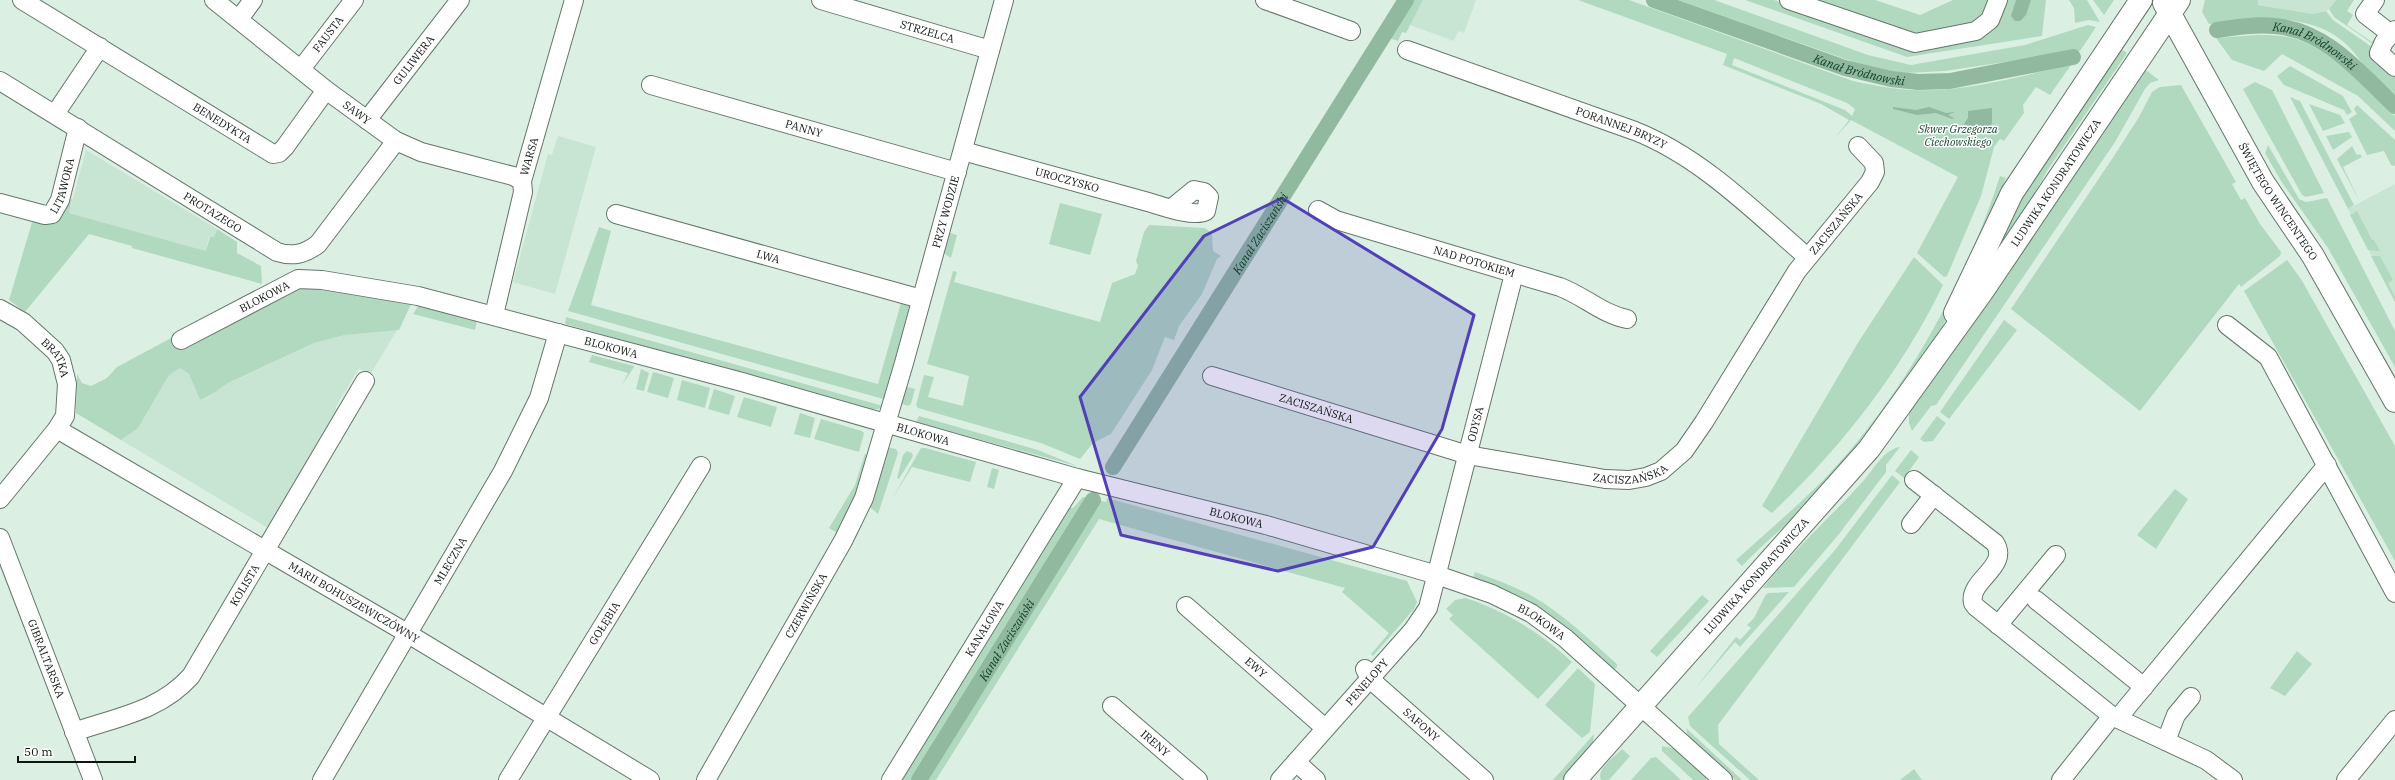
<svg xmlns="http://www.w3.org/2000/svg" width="2395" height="780" font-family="'IBM Plex Serif',serif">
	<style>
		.built { fill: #c8e4d3 }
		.green { fill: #b1d9c0; fill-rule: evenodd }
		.water { fill: #91b9a0 }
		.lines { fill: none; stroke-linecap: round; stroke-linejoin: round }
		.canal { stroke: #91b9a0; stroke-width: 16 }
		.street-casing { stroke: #64766b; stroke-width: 20 }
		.secondary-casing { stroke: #64766b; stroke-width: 24 }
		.street { stroke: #fff; stroke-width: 18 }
		.secondary { stroke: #fff; stroke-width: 22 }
		.marked { fill: #5140b7; fill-opacity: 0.2; stroke: #5140b7; stroke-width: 3; stroke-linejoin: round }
		.labels { text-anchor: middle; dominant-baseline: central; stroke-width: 3; stroke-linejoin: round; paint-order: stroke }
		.street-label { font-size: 11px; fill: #0f1611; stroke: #fff }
		.park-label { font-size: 11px; font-style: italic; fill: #13452c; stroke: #fff }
		.water-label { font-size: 12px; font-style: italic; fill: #0f4129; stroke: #fff }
	</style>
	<rect width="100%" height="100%" fill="#dbf0e2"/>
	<!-- built -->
	<g class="built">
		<polygon points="1423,0 1476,0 1464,33 1458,31 1454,41 1410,25"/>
		<polygon points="2258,0 2336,0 2328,10 2313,14 2258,5"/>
		<polygon points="558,136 596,147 555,294 513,282 548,154 552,155"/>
		<polygon points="86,150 217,229 214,237 209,237 206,251 69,213"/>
		<polygon points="2395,184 2395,302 2348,209"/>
		<polygon points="397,330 370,375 359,368 335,408 340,411 268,528 121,440 138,428 169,375 180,368 189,374 200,400 209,397 226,382 238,379 314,343 345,335"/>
	</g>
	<!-- green -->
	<g class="green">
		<polygon points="1410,0 1423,0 1406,33 1402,32 1398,41 1386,37"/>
		<path d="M1578,0H1629L1853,81C1872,85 1892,89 1911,90C1964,93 2019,76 2071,65L2050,95L2036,87L2023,105L2024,113L2004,141L2000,139L1994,147L1981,196L1947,276L1944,277L1917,253L1958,177L1851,120L1835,138L1849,120L1821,104L1723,65L1727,54ZM1734,58L1847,103L1855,109L1852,116L1845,110L1732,65Z"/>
		<polygon points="1678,0 1714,0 1868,55 1911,65 2025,45 2088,25 2096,27 2080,51 1944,71 1906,73 1889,71 1857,63"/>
		<polygon points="1745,0 1774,0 1909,46 1976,37 2004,0 2046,0 2042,36 1907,57"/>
		<polygon points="1804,0 1875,0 1920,15 1953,0 1993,0 1980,24 1921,37"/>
		<polygon points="2069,0 2087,0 2100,22 2089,20 2075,23 2074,8"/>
		<polygon points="2093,0 2114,0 2104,15"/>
		<path d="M2205,0H2258V5L2313,14L2326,11L2333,20L2372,47L2369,53L2395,74V95C2385,86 2375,78 2366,68C2358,58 2351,47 2340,39C2304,12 2250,18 2209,24L2202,12Z"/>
		<polygon points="2336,0 2354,0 2347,11 2353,15 2347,25 2372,42 2378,34 2379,36 2373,44 2334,17 2329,9"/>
		<path d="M2256,35C2268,35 2281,35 2293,38C2334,50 2365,88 2395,116V131L2358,96L2282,54L2264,71L2232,60L2216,38Z"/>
		<polygon points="2119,47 2127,53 2047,171 2006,245 1976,286 2000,228"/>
		<polygon points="2290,66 2343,96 2352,112 2347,115 2344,110 2284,85 2277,76"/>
		<polygon points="2143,68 2159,80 2150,83 2145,89 2115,142 1936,405 1931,406 1912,431 1909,423 1909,412"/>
		<polygon points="2255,82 2272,90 2324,193 2306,197 2302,195 2243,89"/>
		<polygon points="2181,85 2236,182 2232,184 2241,200 2245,198 2260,224 2281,252 2280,256 2241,287 2239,284 2140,411 2011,309 2114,156 2139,117 2152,92 2160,87"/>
		<polygon points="2290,97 2300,101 2354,205 2348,209"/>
		<polygon points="2309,104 2340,115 2345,123 2323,131"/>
		<polygon points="2357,105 2395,140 2395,166 2391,165 2384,151 2367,155 2349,119 2357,114 2354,109"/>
		<polygon points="2349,132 2352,137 2333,150 2326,136"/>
		<polygon points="2268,145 2299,199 2306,202 2327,198 2395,331 2395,367 2328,248 2281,181 2265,153"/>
		<polygon points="2352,146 2357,155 2360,154 2362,157 2343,167 2360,202 2337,159"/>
		<path d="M2000,176L2006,178C1985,228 1964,290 1937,336C1904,390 1865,442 1823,489C1799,516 1767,539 1742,566L1736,560C1766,533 1798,506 1827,476C1904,395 1966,282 2000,176Z"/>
		<polygon points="72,199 69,213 206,251 210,237 214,237 217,229 237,242 237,253 261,266 262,284 132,248 132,246 89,234 25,312 9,300 33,219"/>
		<polygon points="1060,203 1102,214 1090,255 1049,244"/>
		<polygon points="2357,211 2372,240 2374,240 2380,251 2368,250 2350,215"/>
		<polygon points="1149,225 1205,228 1212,233 1213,251 1221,256 1217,259 1202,294 1179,326 1174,340 1165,337 1152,370 1111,434 1093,443 1080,459 1041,443 918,408 916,405 924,375 934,377 928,397 963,406 969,376 927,364 953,271 957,272 954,282 1100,322 1112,283 1135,274 1138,266 1136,261 1144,232"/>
		<polygon points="599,227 611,231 591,305 878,384 902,299 910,307 887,400 568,311"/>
		<polygon points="947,232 957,235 951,258 942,252"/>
		<polygon points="2371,256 2380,256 2393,280 2388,283 2395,297 2395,302"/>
		<path d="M1914,257L1943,285C1901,371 1842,447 1772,513L1762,506L1859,341Z"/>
		<polygon points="2287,260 2301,279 2395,446 2395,561 2244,291"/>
		<path d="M306,285L324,290L413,300L399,330L345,335L314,343L237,379C223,383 215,395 200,400L189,374L180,368L169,375L138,428L121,440L76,413L77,374L82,383L91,386L107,378L117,367L173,337Z"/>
		<polygon points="421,302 478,316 475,330 413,314"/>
		<polygon points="566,317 883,406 878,409 869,410 565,324"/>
		<polygon points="2004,320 2017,330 1949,419 1940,412"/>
		<polygon points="592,355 634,366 634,367 622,385 628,373 589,362"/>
		<polygon points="641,369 649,373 644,391 636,389"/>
		<polygon points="653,372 674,378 668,398 647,392"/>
		<polygon points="682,380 710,388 705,408 677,400"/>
		<polygon points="904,386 915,389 911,404 908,406 900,403"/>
		<polygon points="714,389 735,396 729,415 708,409"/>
		<polygon points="744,397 777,407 771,427 737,417"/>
		<polygon points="800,413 815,418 810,438 794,434"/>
		<polygon points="919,416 1038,450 1077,466 916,422"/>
		<polygon points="1937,416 1946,423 1933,441 1924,442 1920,439"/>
		<polygon points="821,419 862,431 864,433 859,452 814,439"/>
		<polygon points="887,447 896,449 898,453 878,514 869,506"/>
		<path d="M1900,447L1886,465V472L1839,534L1794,587L1763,588C1794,549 1832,516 1865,479C1874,468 1885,449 1900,447Z"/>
		<polygon points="921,448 925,448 976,462 970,482 912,467 892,499"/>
		<polygon points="1911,450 1919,457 1904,478 1895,471"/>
		<polygon points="907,451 912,453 913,456 899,479 897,478 903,455"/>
		<polygon points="865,454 869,455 859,493 839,534 829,528 855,485"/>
		<polygon points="992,468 999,470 994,489 987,487"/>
		<polygon points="1892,475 1900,482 1718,725 1719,744 1759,780 1750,780 1690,726 1688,717 1835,550"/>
		<polygon points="2175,489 2188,499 2156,549 2137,535"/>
		<polygon points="1083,497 1106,502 1107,498 1407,581 1417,602 1414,609 1373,656 1371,654 1389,633 1342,592 1345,588 1099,519 936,780 899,780 1068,507 1073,508"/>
		<path d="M1475,572C1494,579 1514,586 1532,596C1563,614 1590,640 1617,664V667L1614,670C1570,629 1530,600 1473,578Z"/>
		<polygon points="1789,592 1740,647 1735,642 1694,690 1736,637 1740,640 1751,628 1747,625 1754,618 1765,596 1768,593"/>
		<polygon points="1702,595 1709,601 1657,657 1650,651"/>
		<path d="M1465,598C1504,610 1542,634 1572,662L1538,699L1449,619L1453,615L1446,609L1455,600Z"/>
		<polygon points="2297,651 2312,664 2285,696 2270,688"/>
		<polygon points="1578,668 1595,684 1590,732 1582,738 1545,705"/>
		<polygon points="1686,728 1742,780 1735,780 1688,737"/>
		<polygon points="1594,734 1593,743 1563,780 1553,780"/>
		<polygon points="1662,746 1677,749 1706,776 1706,780 1693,780 1662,751"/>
		<path d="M1622,749L1630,756L1609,780H1601C1596,768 1615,757 1622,749Z"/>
		<polygon points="1656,757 1681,780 1631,780 1651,758"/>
		<polygon points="1914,769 1922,780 1900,780"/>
	</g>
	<!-- water -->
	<g class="water">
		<polygon points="2016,0 2031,0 2026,15 2020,21 2015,21 2011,16"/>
		<polygon points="1893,107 1916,110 1929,107 1946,113 1955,112 1948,115 1954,118 1952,119 1936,113 1917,115 1893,109"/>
		<polygon points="1992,108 1992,122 1989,134 1964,124 1968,118 1968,111"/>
	</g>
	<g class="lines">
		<!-- canal -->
		<g class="canal">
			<path id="s1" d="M1654,0L1845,68L1891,79L1918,82L1950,81L2073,57"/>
			<path id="s2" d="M2217,30C2236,27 2256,24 2275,26C2326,30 2360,73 2395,106"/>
			<path id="s3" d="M1113,467L1406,0"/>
			<path id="s4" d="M919,780L1093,500"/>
		</g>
		<!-- street casing -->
		<g class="street-casing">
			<g id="street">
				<path id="s5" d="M22,0L273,154L279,153L285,147L326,90"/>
				<path id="s6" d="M214,0L326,90L396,141L421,152L513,176L522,181"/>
				<path id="s7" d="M821,0L990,50"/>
				<polyline points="1265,0 1351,31"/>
				<polyline points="1789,0 1915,43 1976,31 1990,20 1998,0"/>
				<polyline points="2375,0 2365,14 2391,34"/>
				<polyline points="239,19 253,0"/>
				<polyline points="2395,30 2384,42 2379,53 2395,67"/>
				<path id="s8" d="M1407,50L1635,131C1701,157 1754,211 1807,257"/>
				<path id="s9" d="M301,69L354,0"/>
				<path id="s10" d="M0,81L277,252C293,257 305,254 318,244L396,141"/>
				<path id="s11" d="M651,85L957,172"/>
				<polyline points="55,114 100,47"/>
				<path id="s12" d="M367,120L460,0"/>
				<path id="s13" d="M963,151L1148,202C1162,206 1194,218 1206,211L1209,197L1204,192L1194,190L1172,208"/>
				<path id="s14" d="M0,203L45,215L52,214L60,200L78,128"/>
				<path id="s15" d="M1318,210L1336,220L1560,287C1584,296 1602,314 1627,319"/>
				<path id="s16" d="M616,214L921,299"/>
				<path id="s17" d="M0,309L23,322L55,351L61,360L67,384L65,416L57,429L0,499"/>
				<path id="s18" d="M494,315L523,192L522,181L574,0"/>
				<polyline points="2227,325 2268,357 2395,593"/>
				<path id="s19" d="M181,340L298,279L322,280L418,296L742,382L1077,478L1266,525L1437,575L1492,594L1531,613L1565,638L1723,780"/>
				<path id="s20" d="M1212,376L1468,455L1605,479L1629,480L1646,477L1661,471L1684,451L1704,422L1797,271L1870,182L1875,172L1874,163L1858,146"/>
				<path id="s21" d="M57,429L400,629L650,780"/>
				<path d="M1914,480L1995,543C2010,567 1968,580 1973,603L1976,607L2112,716L2206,760L2233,780"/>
				<polyline points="1911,524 1934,495"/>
				<path id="s22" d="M0,538L93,780"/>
				<polyline points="2036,600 2144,687"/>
				<path id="s23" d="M1186,606L1325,728"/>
				<polyline points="1998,625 2056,555"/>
				<path id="s24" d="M1365,669L1370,679L1484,780"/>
				<path id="s25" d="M1112,706L1198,780"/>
				<polyline points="2118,718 2327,465"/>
				<path id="s26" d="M74,732C117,717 160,711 191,676L365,381"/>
				<polyline points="2166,741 2176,715 2191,697"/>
				<polyline points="1296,762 1316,780"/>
				<path id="s27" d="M322,780L503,471L539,398L558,333"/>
				<path id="s28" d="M508,780L701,466"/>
				<path id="s29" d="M706,780L843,541L864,498L904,363L1004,0"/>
				<path id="s30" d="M891,780L1077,478"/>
				<path id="s31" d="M1280,780L1413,630L1428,608L1514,274"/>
				<polyline points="2061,780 2112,716"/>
				<polyline points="2346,780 2395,720"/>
			</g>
		</g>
		<!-- secondary casing -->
		<g class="secondary-casing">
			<g id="secondary">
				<path id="s32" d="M2164,3L2263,182L2313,256L2395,401"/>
				<polyline points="1955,313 2012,193 2141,0"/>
				<path id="s33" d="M1575,780L1869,449L1982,292L2179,0"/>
			</g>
		</g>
		<!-- street -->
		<use href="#street" class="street"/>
		<!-- secondary -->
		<use href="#secondary" class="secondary"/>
	</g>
	<!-- marked area -->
	<path class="marked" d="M1282,198L1474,315L1442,429L1373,547L1278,571L1121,535L1080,397L1204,236Z"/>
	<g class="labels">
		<!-- street labels -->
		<g class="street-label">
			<text stroke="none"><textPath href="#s7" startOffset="111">STRZELCA</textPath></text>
			<text stroke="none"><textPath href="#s9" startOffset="44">FAUSTA</textPath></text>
			<text stroke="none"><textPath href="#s12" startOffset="76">GULIWERA</textPath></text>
			<text stroke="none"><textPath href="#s6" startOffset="182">SAWY</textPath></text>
			<text stroke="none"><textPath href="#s5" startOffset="235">BENEDYKTA</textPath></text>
			<text stroke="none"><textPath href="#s11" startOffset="159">PANNY</textPath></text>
			<text stroke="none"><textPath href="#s8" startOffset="228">PORANNEJ BRYZY</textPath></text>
			<text stroke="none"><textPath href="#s18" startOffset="163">WARSA</textPath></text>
			<text stroke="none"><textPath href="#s13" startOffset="108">UROCZYSKO</textPath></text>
			<text stroke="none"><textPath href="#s33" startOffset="768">LUDWIKA KONDRATOWICZA</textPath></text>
			<text stroke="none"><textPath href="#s14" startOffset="84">LITAWORA</textPath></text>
			<text stroke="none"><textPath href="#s32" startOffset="229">ŚWIĘTEGO WINCENTEGO</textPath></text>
			<text stroke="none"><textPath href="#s10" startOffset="250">PROTAZEGO</textPath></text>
			<text stroke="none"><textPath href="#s29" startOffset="621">PRZY WODZIE</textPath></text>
			<text stroke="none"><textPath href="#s20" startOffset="769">ZACISZAŃSKA</textPath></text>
			<text stroke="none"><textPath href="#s16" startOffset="158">LWA</textPath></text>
			<text stroke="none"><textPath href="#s15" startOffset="165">NAD POTOKIEM</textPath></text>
			<text stroke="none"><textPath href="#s19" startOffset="94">BLOKOWA</textPath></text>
			<text stroke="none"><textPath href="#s19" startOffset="453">BLOKOWA</textPath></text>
			<text stroke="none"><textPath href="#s17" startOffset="76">BRATKA</textPath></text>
			<text stroke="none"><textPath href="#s20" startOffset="109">ZACISZAŃSKA</textPath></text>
			<text stroke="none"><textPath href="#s31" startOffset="417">ODYSA</textPath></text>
			<text stroke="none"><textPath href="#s19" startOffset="777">BLOKOWA</textPath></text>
			<text stroke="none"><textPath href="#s20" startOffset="433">ZACISZAŃSKA</textPath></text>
			<text stroke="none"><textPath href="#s19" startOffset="1101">BLOKOWA</textPath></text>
			<text stroke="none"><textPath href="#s27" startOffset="254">MLECZNA</textPath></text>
			<text stroke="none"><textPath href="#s33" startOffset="273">LUDWIKA KONDRATOWICZA</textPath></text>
			<text stroke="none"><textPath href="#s26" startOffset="237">KOLISTA</textPath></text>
			<text stroke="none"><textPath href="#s21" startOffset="344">MARII BOHUSZEWICZÓWNY</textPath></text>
			<text stroke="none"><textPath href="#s29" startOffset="201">CZERWIŃSKA</textPath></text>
			<text stroke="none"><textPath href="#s28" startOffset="184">GOŁĘBIA</textPath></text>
			<text stroke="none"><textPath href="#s19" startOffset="1425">BLOKOWA</textPath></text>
			<text stroke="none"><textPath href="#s30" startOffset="178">KANAŁOWA</textPath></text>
			<text stroke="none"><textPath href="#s22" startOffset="129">GIBRALTARSKA</textPath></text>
			<text stroke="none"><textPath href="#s23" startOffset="93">EWY</textPath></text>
			<text stroke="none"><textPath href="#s31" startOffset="131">PENELOPY</textPath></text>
			<text stroke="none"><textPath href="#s24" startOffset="80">SAFONY</textPath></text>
			<text stroke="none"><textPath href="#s25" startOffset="57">IRENY</textPath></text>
		</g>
		<!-- park labels -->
		<g class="park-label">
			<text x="1958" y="129">Skwer Grzegorza<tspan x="1958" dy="13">Ciechowskiego</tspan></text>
		</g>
		<!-- water labels -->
		<g class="water-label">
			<text stroke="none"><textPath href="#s2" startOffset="103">Kanał Bródnowski</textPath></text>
			<text stroke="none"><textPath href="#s1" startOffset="217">Kanał Bródnowski</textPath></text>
			<text stroke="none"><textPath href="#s3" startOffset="276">Kanał Zaciszański</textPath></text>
			<text stroke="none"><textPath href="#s4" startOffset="165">Kanał Zaciszański</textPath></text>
		</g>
	</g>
	<!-- scale -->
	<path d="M18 756v6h117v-6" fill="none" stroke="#0f1611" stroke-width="2"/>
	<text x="24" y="756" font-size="12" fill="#0f1611" stroke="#ffffff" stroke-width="3" paint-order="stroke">50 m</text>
</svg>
